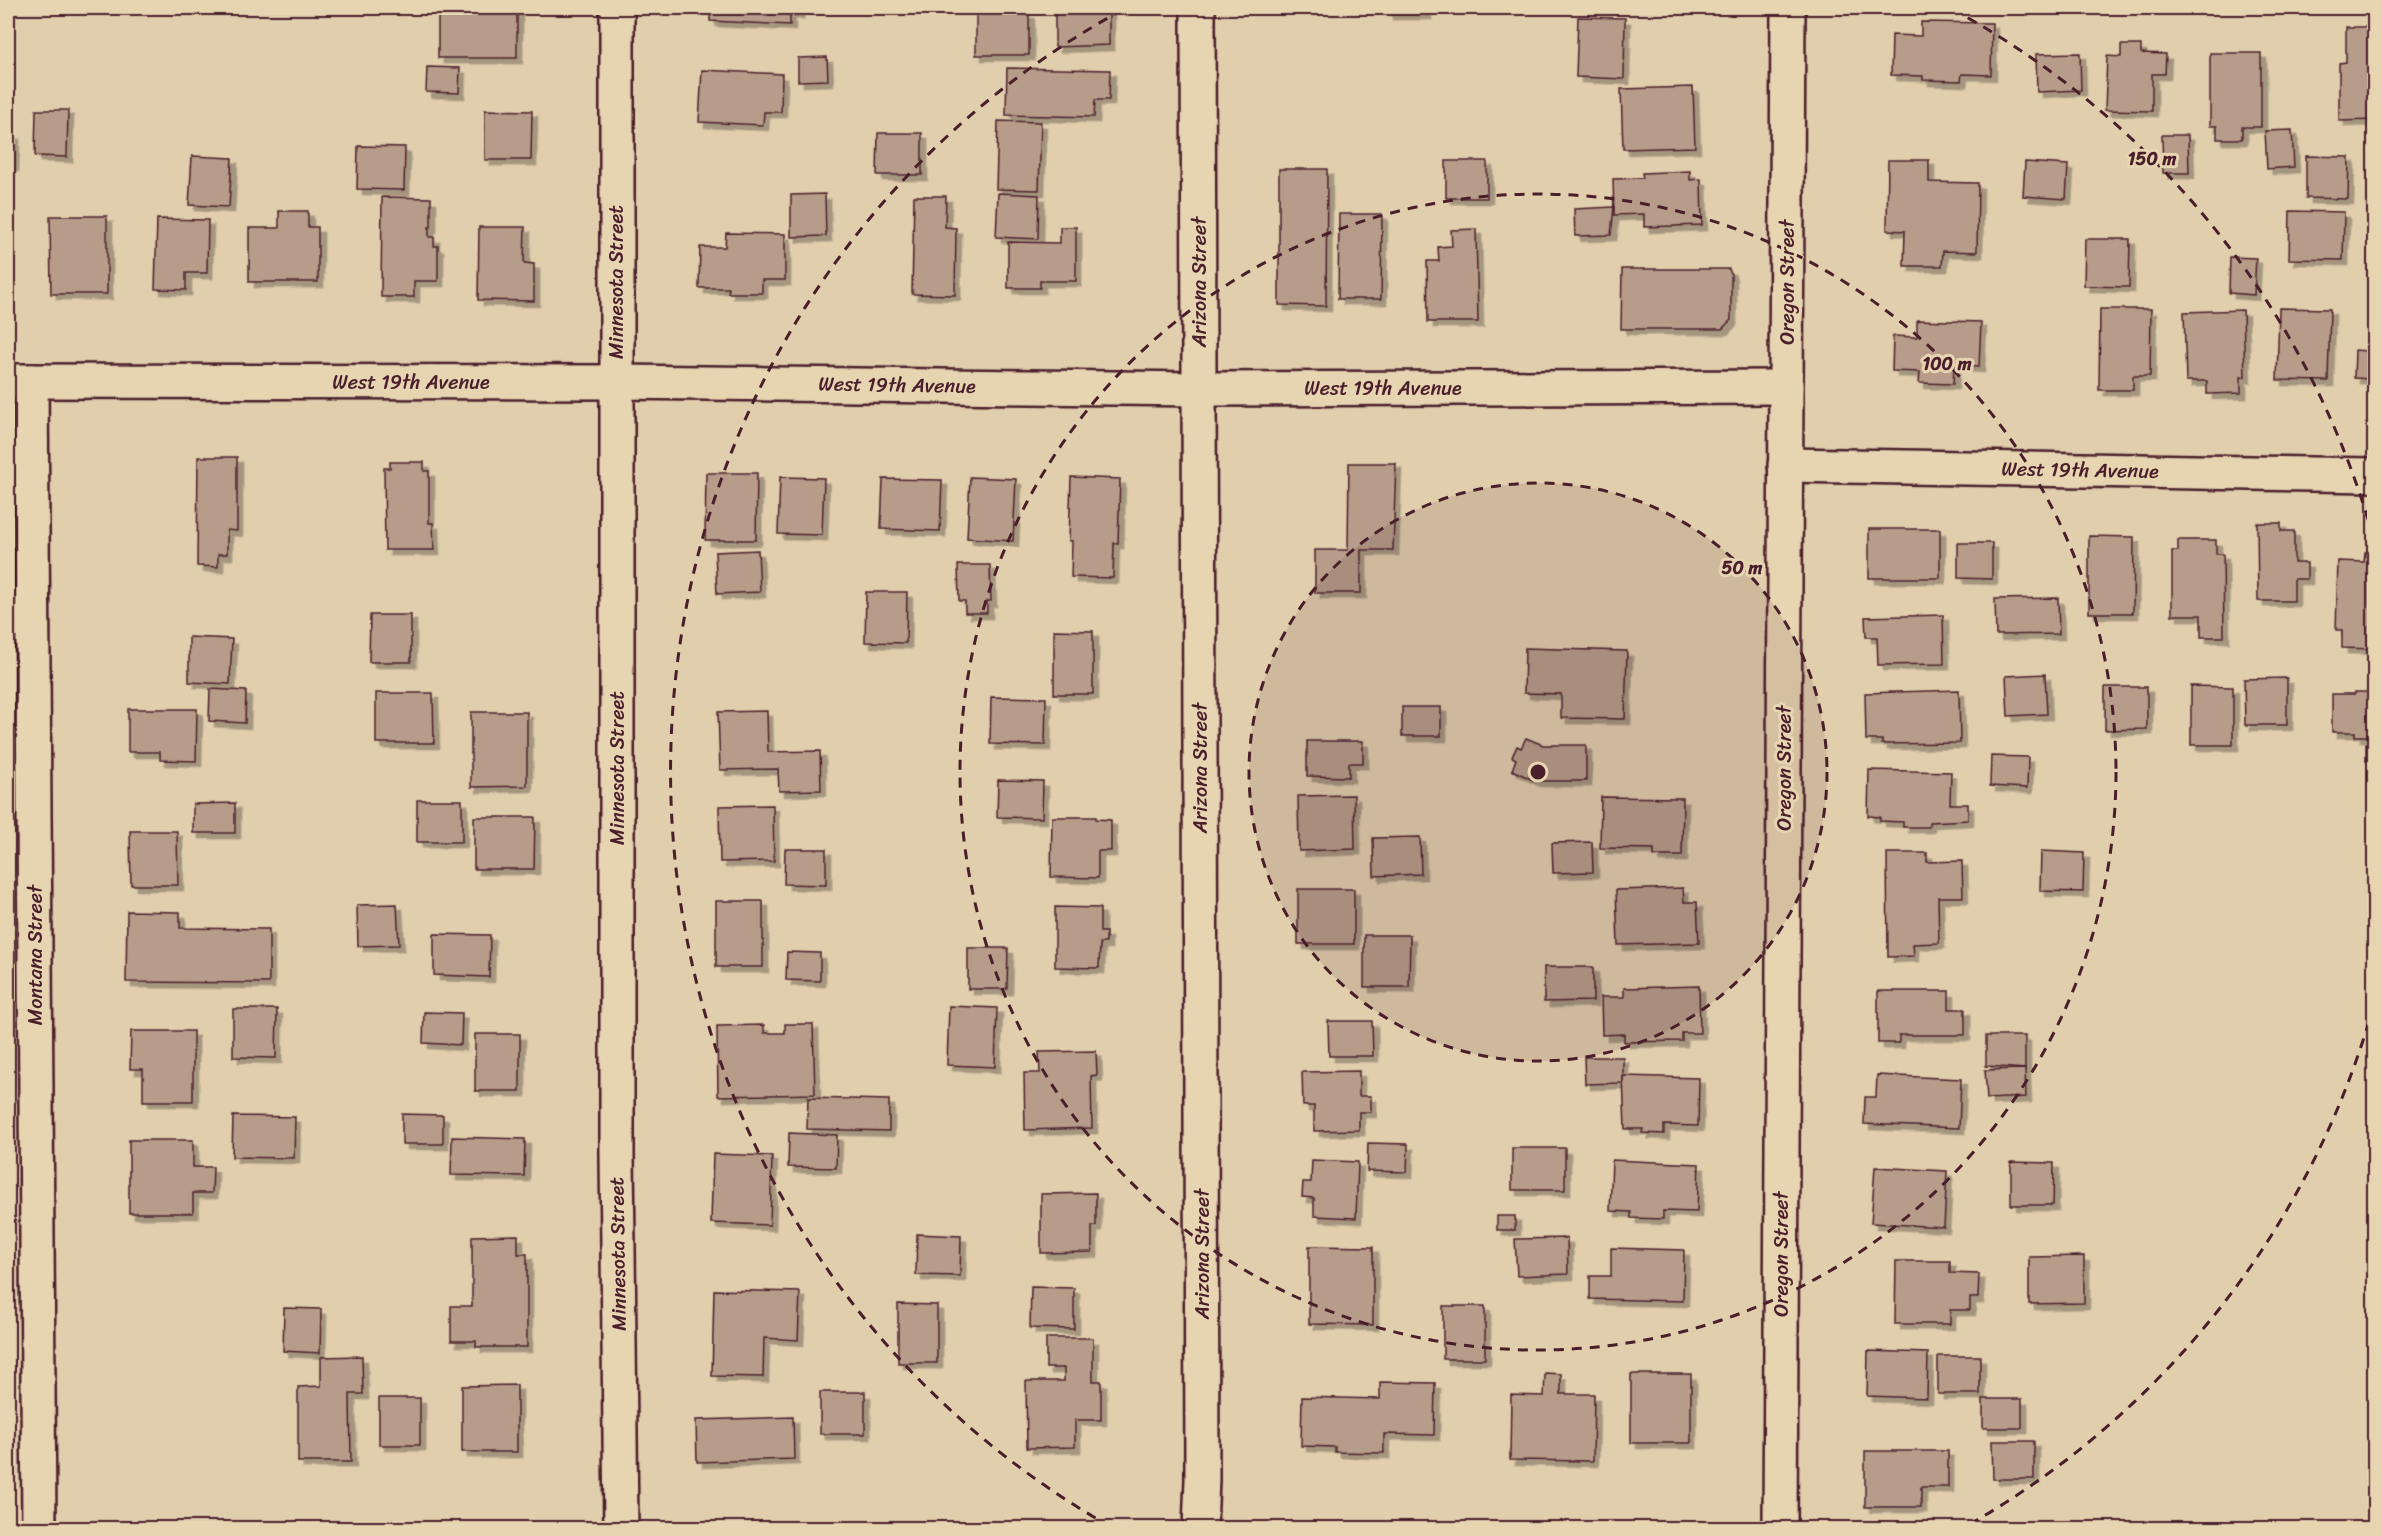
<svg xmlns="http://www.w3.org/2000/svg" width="2382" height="1536" font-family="Sriracha,sans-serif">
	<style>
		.building { fill: #b79d89; stroke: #4a1f2b; stroke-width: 1.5; filter: url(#shadow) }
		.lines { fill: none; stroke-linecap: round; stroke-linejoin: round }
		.minor-casing { stroke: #4a1f2b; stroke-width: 38 }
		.secondary-casing { stroke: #4a1f2b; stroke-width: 38 }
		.minor { stroke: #e7d5b2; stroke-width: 33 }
		.secondary { stroke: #e7d5b2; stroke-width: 33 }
		.ring { fill: none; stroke: #4a1f2b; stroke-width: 3; stroke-dasharray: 10 8 }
		.labels { text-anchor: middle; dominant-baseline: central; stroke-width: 6; stroke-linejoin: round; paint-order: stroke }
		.street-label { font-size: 20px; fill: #4a1f2b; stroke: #e7d5b2 }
		.centre { fill: #4a1f2b; stroke: #e7d5b2; stroke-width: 3 }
		.ring-label { font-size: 18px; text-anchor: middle; font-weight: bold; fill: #4a1f2b; stroke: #e7d5b2; stroke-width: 6; stroke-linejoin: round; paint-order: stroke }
	</style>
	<defs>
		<filter id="shadow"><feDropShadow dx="5.5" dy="5.5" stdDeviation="0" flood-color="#0004"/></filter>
	</defs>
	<rect width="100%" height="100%" fill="#e1cead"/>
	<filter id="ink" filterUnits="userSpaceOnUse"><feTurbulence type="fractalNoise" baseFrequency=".0167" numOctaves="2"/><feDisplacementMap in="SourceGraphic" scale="12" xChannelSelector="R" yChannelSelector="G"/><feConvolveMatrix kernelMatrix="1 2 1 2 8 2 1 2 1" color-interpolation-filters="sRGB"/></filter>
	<g filter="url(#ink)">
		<!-- building -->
		<g class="building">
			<polygon points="710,8 798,8 798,14 790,13 790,25 710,21"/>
			<polygon points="1055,8 1109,8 1109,45 1055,47"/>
			<rect x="1387" y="8" width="39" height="6"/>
			<rect x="438" y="10" width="79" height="48"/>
			<rect x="976" y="13" width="53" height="42"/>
			<polygon points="1578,17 1625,18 1624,79 1576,77"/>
			<polygon points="1921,22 1992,23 1991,75 1962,74 1961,81 1923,80 1923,76 1891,75 1892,35 1921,36"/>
			<polygon points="2346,27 2374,27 2374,120 2339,121 2339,63 2346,62"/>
			<polygon points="2121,45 2141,45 2141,53 2166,54 2165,74 2152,74 2152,111 2105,110 2107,56 2121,57"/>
			<polygon points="2080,53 2081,90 2037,92 2036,54"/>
			<polygon points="2210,53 2261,53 2261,127 2242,127 2242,139 2217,139 2217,126 2210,126"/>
			<polygon points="827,57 828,80 798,81 798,58"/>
			<polygon points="427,67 460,68 459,93 426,92"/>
			<polygon points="1007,68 1110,70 1109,100 1095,100 1094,117 1006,115"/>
			<polygon points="702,70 782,74 781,112 764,112 763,125 699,122"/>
			<polygon points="1693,87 1695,147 1623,149 1621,89"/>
			<polygon points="36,110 68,110 67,157 35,156"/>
			<polygon points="485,110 532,111 531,160 485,160"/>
			<polygon points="998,121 1041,122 1039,190 996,189"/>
			<polygon points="2292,130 2294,167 2267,169 2265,131"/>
			<polygon points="878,133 922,133 922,175 877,175"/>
			<polygon points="8,134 14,134 13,166 8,166"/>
			<polygon points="2162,135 2188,135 2189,173 2163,173"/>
			<polygon points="358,146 405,147 404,190 357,189"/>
			<polygon points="192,156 232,158 229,207 189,205"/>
			<polygon points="2306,156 2349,157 2348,199 2306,198"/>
			<polygon points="1888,160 1929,160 1929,182 1978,183 1977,252 1943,251 1942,266 1904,266 1905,231 1887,230"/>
			<rect x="1446" y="161" width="41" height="37"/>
			<polygon points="2025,162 2068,165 2066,199 2023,196"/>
			<polygon points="1279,169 1327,169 1326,306 1279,305"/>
			<polygon points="1690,171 1690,180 1701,179 1702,225 1644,227 1644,214 1614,215 1613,179 1643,178 1642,173"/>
			<rect x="8" y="187" width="1" height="81"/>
			<polygon points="998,193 1039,195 1038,239 996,237"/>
			<polygon points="825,194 826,236 791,237 791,195"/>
			<polygon points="914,196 946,196 945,227 956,228 955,295 912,294"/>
			<polygon points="382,197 431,198 431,227 429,227 429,237 434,237 434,246 438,246 438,281 414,281 414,297 381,297"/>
			<polygon points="1614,207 1611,235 1575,236 1574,209"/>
			<polygon points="279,211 308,211 308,227 318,227 318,282 249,282 249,228 279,228"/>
			<polygon points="2290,211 2344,212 2343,260 2289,259"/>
			<polygon points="1339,214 1382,214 1381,299 1338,299"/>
			<polygon points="50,216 107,216 107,294 51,294"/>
			<polygon points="157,219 208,220 207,273 186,273 186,290 155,289"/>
			<polygon points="479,227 525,227 524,263 534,264 534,301 478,300"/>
			<polygon points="1060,227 1076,227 1076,281 1040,281 1040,288 1008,288 1008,242 1060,243"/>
			<polygon points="1476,229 1478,322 1428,322 1427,261 1439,261 1438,247 1452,246 1451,230"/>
			<polygon points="726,233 785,234 785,280 762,280 762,293 728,293 729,288 699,288 700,247 725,247"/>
			<polygon points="2085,239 2130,239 2129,287 2084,286"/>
			<polygon points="2230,257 2256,258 2254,295 2229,293"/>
			<polygon points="1622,269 1729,269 1731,274 1731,320 1722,329 1621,329"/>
			<polygon points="2279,308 2330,309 2328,381 2277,380"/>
			<polygon points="2100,309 2151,309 2150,376 2133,376 2133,390 2099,390"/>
			<polygon points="2243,310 2245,377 2241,377 2241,393 2207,394 2207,381 2186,381 2184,312"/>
			<polygon points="1917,320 1981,322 1979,367 1954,366 1953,384 1919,383 1920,372 1892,371 1893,336 1917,337"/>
			<polygon points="2369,323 2374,323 2374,379 2354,378 2355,350 2367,351"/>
			<polygon points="198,457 237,457 237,531 227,530 227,554 218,554 218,567 197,566"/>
			<polygon points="390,462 424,462 424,471 429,471 429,523 433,523 434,550 385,550 384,468 390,468"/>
			<polygon points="1349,463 1396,463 1393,550 1361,550 1361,593 1315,593 1315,550 1348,550"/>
			<polygon points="706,473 757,473 756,540 705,540"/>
			<polygon points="780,477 824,478 822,535 778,534"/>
			<polygon points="970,477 1016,479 1013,541 967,538"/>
			<polygon points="1071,477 1120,479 1118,543 1114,543 1113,578 1071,577 1072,541 1069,541"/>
			<polygon points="883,479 942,480 940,531 881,529"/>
			<polygon points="2257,523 2281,523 2281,531 2294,531 2294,563 2307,563 2307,579 2294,579 2294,601 2258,601"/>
			<rect x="1869" y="529" width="71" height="49"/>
			<polygon points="2089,536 2134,537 2133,613 2089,613"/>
			<polygon points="2178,540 2216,540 2216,554 2223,554 2224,637 2201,637 2201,615 2172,615 2172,551 2178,551"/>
			<polygon points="1958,543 1992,543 1992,579 1958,578"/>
			<polygon points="758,550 760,592 717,594 715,552"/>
			<polygon points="2365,552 2374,553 2374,649 2342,648 2342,630 2336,630 2338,561 2364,562"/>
			<polygon points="958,565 990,565 991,601 987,601 987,613 965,613 965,601 959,601"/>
			<polygon points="866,592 907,592 906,643 865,642"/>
			<polygon points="2058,598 2059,634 1996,635 1995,599"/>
			<polygon points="370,615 411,615 411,662 369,662"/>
			<polygon points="1943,615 1944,664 1878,665 1877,637 1866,637 1865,617"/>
			<polygon points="1054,630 1093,631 1093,694 1054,694"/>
			<polygon points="189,637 232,639 230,684 189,682"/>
			<polygon points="1525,648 1627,651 1625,719 1561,718 1561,694 1524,693"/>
			<polygon points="2045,674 2047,714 2008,716 2006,676"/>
			<polygon points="2287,678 2287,725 2245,725 2244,679"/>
			<polygon points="2191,686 2233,687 2233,745 2191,745"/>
			<polygon points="2105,687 2147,687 2147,729 2105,730"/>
			<polygon points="210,689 246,691 245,723 209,721"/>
			<polygon points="1959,690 1960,743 1882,744 1882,740 1866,740 1865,693"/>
			<polygon points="2355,692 2374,692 2374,736 2355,736 2355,732 2332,732 2332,694 2355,694"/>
			<polygon points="376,693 433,693 434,743 376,743"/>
			<polygon points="991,697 1046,698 1045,745 990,744"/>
			<rect x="1402" y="707" width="39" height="29"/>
			<polygon points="128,709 197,709 196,761 160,760 160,752 128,752"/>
			<polygon points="767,711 768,752 820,751 821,790 779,791 778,769 720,770 718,712"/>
			<polygon points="471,712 527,712 527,786 471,787"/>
			<polygon points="1526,738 1543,745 1586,745 1586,781 1535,781 1512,770 1516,759 1512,757 1517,746 1521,748"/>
			<polygon points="1307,741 1363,741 1363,763 1349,763 1349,777 1307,776"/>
			<rect x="2366" y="743" width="8" height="18"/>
			<polygon points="1991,756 2028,757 2027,788 1990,786"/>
			<polygon points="1869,770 1951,772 1950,804 1968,804 1968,820 1929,822 1929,827 1903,827 1903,822 1880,821 1880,817 1868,816"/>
			<polygon points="998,780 1043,781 1042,818 997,817"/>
			<polygon points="1354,795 1355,849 1299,851 1298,796"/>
			<polygon points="1601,797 1683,798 1682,856 1654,856 1654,849 1600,848"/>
			<rect x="417" y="800" width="45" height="42"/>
			<polygon points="235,803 235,833 193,833 193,804"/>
			<polygon points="773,805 774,861 720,862 719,806"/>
			<polygon points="474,817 535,817 534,869 474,869"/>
			<polygon points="1052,817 1096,817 1096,819 1111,820 1111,851 1098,851 1098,878 1051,877"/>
			<polygon points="130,831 177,831 178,885 131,885"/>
			<polygon points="1420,837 1421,874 1374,876 1373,838"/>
			<polygon points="1592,842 1593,872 1553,873 1552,843"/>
			<polygon points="785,849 826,849 826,885 784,884"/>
			<polygon points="2041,851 2084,853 2083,892 2040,891"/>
			<polygon points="1887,853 1927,853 1927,862 1962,861 1963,897 1938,897 1939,943 1913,944 1914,956 1888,957"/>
			<polygon points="1683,888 1684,902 1697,902 1699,943 1618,945 1616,890"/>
			<rect x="1298" y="889" width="56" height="55"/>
			<rect x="716" y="901" width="47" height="66"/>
			<polygon points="397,904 399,945 358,946 357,905"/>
			<polygon points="1055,907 1100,908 1100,932 1106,932 1106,943 1100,943 1099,968 1055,967"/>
			<polygon points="127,911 180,912 180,928 269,929 269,983 126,982"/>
			<polygon points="434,934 490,935 489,977 434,975"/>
			<polygon points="1364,935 1410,935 1409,987 1364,987"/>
			<polygon points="968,948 1008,948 1007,989 968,989"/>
			<polygon points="787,952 820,953 820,981 786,980"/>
			<polygon points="1544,967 1593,967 1593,1001 1544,1002"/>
			<polygon points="1699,986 1700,1033 1682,1033 1682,1041 1624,1042 1624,1034 1602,1035 1601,997 1624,997 1624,988"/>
			<polygon points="1878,991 1949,991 1949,1009 1965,1009 1965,1035 1899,1035 1899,1043 1878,1043"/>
			<polygon points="949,1006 997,1008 995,1067 947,1065"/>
			<polygon points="233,1009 277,1009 276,1058 233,1057"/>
			<polygon points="424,1012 462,1013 461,1045 423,1043"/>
			<polygon points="1328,1021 1372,1021 1373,1056 1329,1056"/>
			<polygon points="785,1024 813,1024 815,1094 718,1096 717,1026 764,1025 764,1033 785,1033"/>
			<polygon points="131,1031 193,1031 193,1101 143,1101 143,1069 130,1069"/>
			<rect x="475" y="1034" width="45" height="57"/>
			<polygon points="1986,1036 2025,1036 2025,1069 1986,1066"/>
			<polygon points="1096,1051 1097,1075 1091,1076 1092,1128 1025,1130 1024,1073 1040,1073 1039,1052"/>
			<polygon points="1584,1057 1623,1057 1623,1083 1585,1084"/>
			<polygon points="2025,1069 2026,1097 1987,1099 1985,1070"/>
			<polygon points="1359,1071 1359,1096 1371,1096 1371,1112 1359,1112 1359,1130 1314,1131 1314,1106 1303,1106 1302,1072"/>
			<polygon points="1877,1075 1961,1079 1959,1128 1864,1124 1865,1097 1876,1097"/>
			<polygon points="1623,1076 1699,1078 1698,1126 1664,1125 1664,1134 1642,1133 1643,1129 1625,1129"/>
			<polygon points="808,1098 889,1100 889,1131 807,1129"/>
			<polygon points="402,1114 443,1115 443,1144 402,1144"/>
			<polygon points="233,1116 295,1117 294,1158 232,1157"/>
			<polygon points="789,1133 837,1135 836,1168 788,1167"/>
			<polygon points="452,1137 525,1139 524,1176 451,1175"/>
			<polygon points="129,1140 193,1140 193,1167 213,1167 212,1193 193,1193 193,1213 129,1213"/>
			<polygon points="1368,1143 1408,1144 1407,1172 1367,1171"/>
			<rect x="1512" y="1148" width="53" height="42"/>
			<polygon points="713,1154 772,1156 770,1225 711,1223"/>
			<polygon points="1312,1160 1358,1162 1356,1218 1314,1216 1314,1198 1302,1197 1303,1182 1311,1182"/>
			<polygon points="1612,1160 1699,1164 1697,1212 1663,1211 1663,1219 1631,1218 1631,1212 1610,1211"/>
			<polygon points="2011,1162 2054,1163 2053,1205 2011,1205"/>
			<polygon points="1875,1167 1947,1171 1944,1227 1871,1223"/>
			<polygon points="1096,1193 1096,1226 1092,1226 1092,1252 1041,1253 1041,1194"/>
			<rect x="1497" y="1216" width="18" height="14"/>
			<polygon points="917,1234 961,1236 960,1276 916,1275"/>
			<polygon points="518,1235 518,1254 527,1254 527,1347 476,1347 476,1341 451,1341 451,1306 472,1306 472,1236"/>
			<polygon points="1567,1238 1568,1274 1517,1276 1515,1239"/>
			<polygon points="1309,1246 1373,1247 1373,1325 1309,1324"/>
			<polygon points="1611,1248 1684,1250 1683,1301 1590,1299 1590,1276 1611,1276"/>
			<polygon points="2084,1256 2084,1303 2029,1304 2029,1257"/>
			<polygon points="1896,1261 1950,1261 1950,1273 1979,1274 1978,1298 1970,1298 1970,1310 1950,1310 1950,1324 1895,1324"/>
			<polygon points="1031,1287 1074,1288 1074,1329 1030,1328"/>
			<polygon points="714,1290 800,1292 798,1340 764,1338 763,1377 712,1376"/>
			<polygon points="898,1304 937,1305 937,1363 898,1363"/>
			<rect x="1443" y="1306" width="42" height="53"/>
			<polygon points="284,1308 321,1309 320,1353 283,1351"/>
			<polygon points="1046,1338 1093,1338 1093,1381 1101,1381 1101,1420 1075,1420 1075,1447 1027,1448 1026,1381 1064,1381 1064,1368 1046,1368"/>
			<polygon points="1868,1351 1928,1353 1927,1398 1867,1396"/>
			<polygon points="362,1356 363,1394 350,1394 351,1462 298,1462 298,1387 321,1386 321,1357"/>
			<rect x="1938" y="1356" width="42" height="38"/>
			<polygon points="1545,1373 1561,1374 1561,1394 1594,1394 1593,1461 1510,1460 1511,1395 1544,1396"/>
			<rect x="1631" y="1374" width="60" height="69"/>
			<polygon points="1380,1382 1435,1383 1434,1435 1384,1434 1384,1453 1335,1452 1335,1447 1301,1446 1302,1397 1380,1399"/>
			<polygon points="517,1385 517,1452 462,1452 462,1386"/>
			<rect x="820" y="1392" width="45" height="42"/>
			<rect x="379" y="1398" width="41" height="47"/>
			<rect x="1983" y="1399" width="39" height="29"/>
			<polygon points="793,1417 794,1459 697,1462 696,1420"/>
			<polygon points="1992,1441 2034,1441 2034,1479 1993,1479"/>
			<polygon points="1865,1451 1948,1451 1948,1487 1921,1487 1921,1507 1865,1507"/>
		</g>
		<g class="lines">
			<!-- minor casing -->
			<g class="minor-casing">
				<g id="minor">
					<polyline points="617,8 617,1154 621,1528"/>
					<polyline points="1198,8 1202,1479 1200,1528"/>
					<polyline points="8,381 616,382 1199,389 1786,387"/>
					<polyline points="31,381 39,1528"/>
					<polyline points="1785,465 2374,475"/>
				</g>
			</g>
			<!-- secondary casing -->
			<g class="secondary-casing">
				<polyline id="secondary" points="1780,1528 1788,8"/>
			</g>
			<!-- minor -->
			<use href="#minor" class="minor"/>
			<!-- secondary -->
			<use href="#secondary" class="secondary"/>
		</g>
	</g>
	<!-- distance rings -->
	<circle cx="1538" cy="772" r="289" fill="#4a1f2b" fill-opacity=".12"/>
	<g class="ring">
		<circle cx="1538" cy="772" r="289"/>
		<circle cx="1538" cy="772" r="578"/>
		<path d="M2374 1004A868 868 0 0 1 1965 1527M1111 1527A868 868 0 0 1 1124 9M1952 9A868 868 0 0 1 2374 540"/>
	</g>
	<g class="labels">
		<!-- street labels -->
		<g class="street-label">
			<text transform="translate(616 282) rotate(-90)">Minnesota Street</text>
			<text transform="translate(1199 282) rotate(-90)">Arizona Street</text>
			<text transform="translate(1787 282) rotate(-90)">Oregon Street</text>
			<text x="411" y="382">West 19th Avenue</text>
			<text transform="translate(897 385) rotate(1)">West 19th Avenue</text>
			<text x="1383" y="388">West 19th Avenue</text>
			<text transform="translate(2080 470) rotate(1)">West 19th Avenue</text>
			<text transform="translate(617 768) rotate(-90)">Minnesota Street</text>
			<text transform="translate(1200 768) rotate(-90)">Arizona Street</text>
			<text transform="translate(1784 768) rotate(-90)">Oregon Street</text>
			<text transform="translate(35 955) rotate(-90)">Montana Street</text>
			<text transform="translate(618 1254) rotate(-91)">Minnesota Street</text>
			<text transform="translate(1202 1254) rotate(-90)">Arizona Street</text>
			<text transform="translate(1781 1254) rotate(-90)">Oregon Street</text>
		</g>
	</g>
	<circle cx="1538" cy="772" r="9" class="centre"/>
	<g class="ring-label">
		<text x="2152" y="165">150 m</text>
		<text x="1947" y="370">100 m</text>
		<text x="1742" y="574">50 m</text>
	</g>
	<!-- margin -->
	<rect width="2382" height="1536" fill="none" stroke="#e7d5b2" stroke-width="30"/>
	<rect x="15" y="15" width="2352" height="1506" fill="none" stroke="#4a1f2b" stroke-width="2" filter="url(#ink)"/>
</svg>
